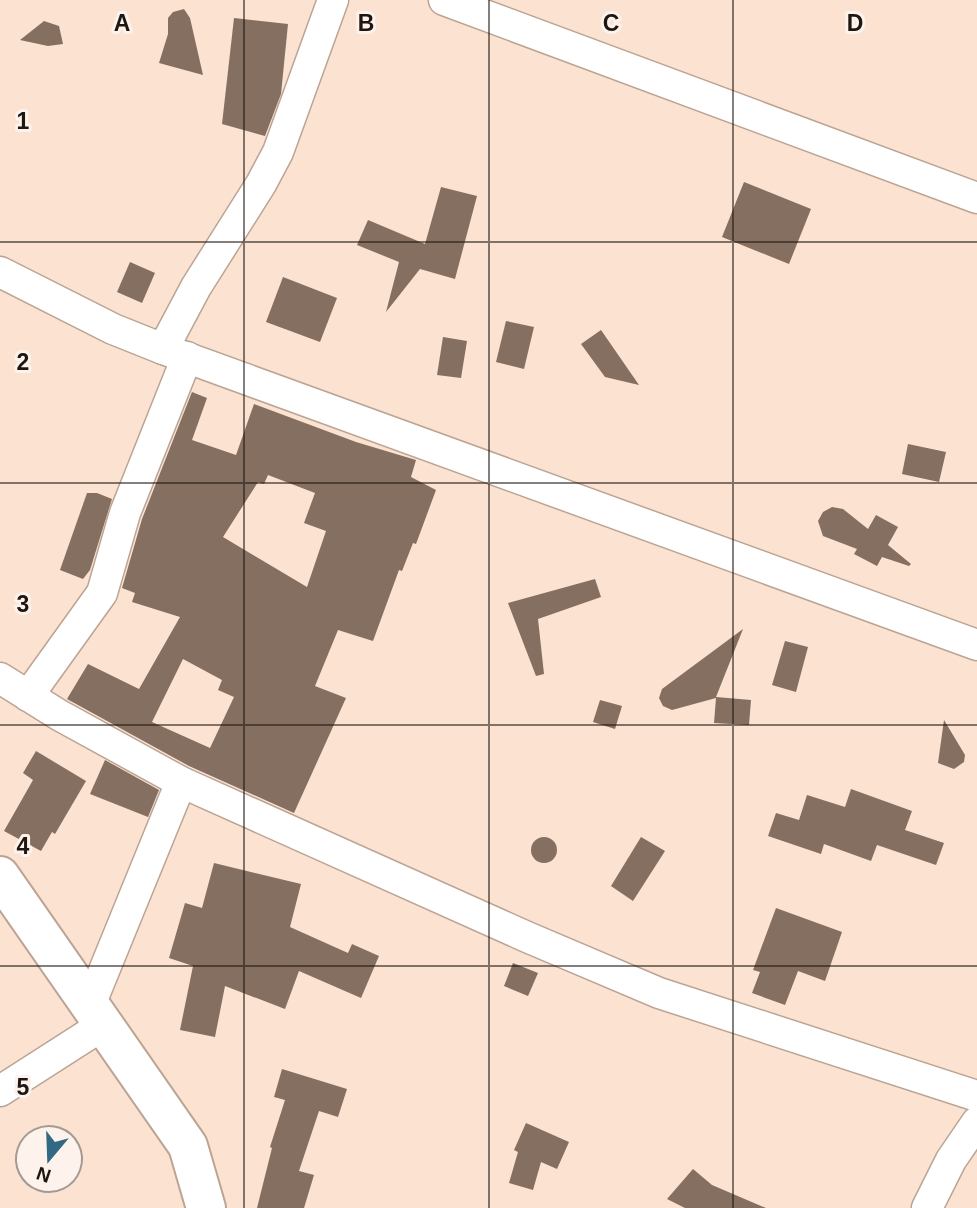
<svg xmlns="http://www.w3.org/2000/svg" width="977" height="1208" font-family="Helvetica,sans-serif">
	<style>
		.building { fill: #856f60; fill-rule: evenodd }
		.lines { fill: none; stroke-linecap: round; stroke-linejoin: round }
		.minor-casing { stroke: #bca494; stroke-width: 33 }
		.secondary-casing { stroke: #bca494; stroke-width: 42 }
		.minor { stroke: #fff; stroke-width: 30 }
		.secondary { stroke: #fff; stroke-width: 38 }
		.grid { fill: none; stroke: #1e1610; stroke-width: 2; stroke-opacity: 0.55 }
		.grid-label { font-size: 23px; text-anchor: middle; font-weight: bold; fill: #1e1610; stroke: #fdf2ec; stroke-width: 6; stroke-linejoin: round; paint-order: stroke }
	</style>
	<rect width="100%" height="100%" fill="#fbe2d1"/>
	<!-- building -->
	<g class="building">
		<polygon points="184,9 190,18 203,75 159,63 168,34 168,18 173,12"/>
		<polygon points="234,18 288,24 281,94 265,136 222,124"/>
		<polygon points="44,21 59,26 63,44 48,46 20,40"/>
		<polygon points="744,182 811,209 789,264 722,237"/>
		<polygon points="441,187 477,196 455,279 420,269 386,312 399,262 357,245 368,220 425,244"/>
		<polygon points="130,262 155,273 142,303 117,292"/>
		<polygon points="283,277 337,298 320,342 266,322"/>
		<polygon points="506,321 534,327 524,369 496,362"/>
		<polygon points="601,330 639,385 605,377 581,344"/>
		<polygon points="443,337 467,341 461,378 437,375"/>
		<path d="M192,392L207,398L192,440L236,455L254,404L356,442L416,460L411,477L436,490L416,544L413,543L402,571L399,570L373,641L338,630L315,686L346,698L294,813L189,766L67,699L88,664L139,689L180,617L132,602L135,593L122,588L142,519ZM268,475L315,493L304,523L326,531L307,587L223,537L258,482L264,484ZM183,659L222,680L218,690L234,697L210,748L152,722Z"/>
		<polygon points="908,444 946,452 939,482 902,474"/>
		<polygon points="87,493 97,493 112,499 90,570 83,579 60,570"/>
		<polygon points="832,507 843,509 868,529 876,515 898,527 888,545 911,564 909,566 882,557 877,566 854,554 857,549 823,536 818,521 823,512"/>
		<polygon points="595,579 601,597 538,619 544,674 536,676 508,603"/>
		<polygon points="743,629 716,697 751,700 749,725 714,723 716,698 672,710 663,706 659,698 662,689"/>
		<polygon points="785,641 808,647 796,692 772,685"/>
		<polygon points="600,700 622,706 615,729 593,722"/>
		<polygon points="944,720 965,755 964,762 954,769 938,763"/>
		<polygon points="36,751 86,781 55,834 52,832 41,851 4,831 33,780 23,773"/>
		<polygon points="105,760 159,790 148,817 90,794"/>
		<polygon points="851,789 912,811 905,830 944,843 936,865 877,845 871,861 824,844 821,854 768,836 776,813 799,820 807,795 845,807"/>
		<circle cx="544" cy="850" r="13"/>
		<polygon points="641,837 665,851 633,901 611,886"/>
		<polygon points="214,863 301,884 290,927 348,953 352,944 379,956 361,998 299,971 285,1009 225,986 215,1037 180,1030 193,966 169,958 185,903 202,908"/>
		<polygon points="776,908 842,932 825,981 798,971 785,1005 752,993 760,972 753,970"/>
		<polygon points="513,963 538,973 528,996 504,986"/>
		<polygon points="282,1069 347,1089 338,1117 319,1111 299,1171 314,1175 304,1208 257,1208 272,1148 270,1147 285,1100 274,1097"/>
		<polygon points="526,1123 569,1142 557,1169 541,1162 533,1190 509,1183 518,1152 514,1150"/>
		<polygon points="693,1169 712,1185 766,1208 685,1208 667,1199"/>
	</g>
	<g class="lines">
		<!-- minor casing -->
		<g class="minor-casing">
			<g id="minor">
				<polyline points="444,0 977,198"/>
				<polyline points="0,272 113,329 163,349 977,645"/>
				<polyline points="163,349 196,287 261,184 278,152 333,0"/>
				<polyline points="0,678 59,715 181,782 527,937 659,993 977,1096"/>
				<polyline points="28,696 102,593 125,513 187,357"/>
				<polyline points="90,1005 181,782"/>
				<polyline points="0,1091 103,1025"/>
				<polyline points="927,1208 951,1160 977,1122"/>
			</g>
		</g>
		<!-- secondary casing -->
		<g class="secondary-casing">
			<polyline id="secondary" points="0,876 188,1146 206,1208"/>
		</g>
		<!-- minor -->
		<use href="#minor" class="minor"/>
		<!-- secondary -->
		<use href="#secondary" class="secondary"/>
	</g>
	<!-- grid -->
	<path class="grid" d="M244,0V1208M489,0V1208M733,0V1208M0,242H977M0,483H977M0,725H977M0,966H977"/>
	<g class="grid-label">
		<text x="122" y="31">A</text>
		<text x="366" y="31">B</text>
		<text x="611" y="31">C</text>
		<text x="855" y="31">D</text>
		<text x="23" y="129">1</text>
		<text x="23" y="370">2</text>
		<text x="23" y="612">3</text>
		<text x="23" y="854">4</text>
		<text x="23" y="1095">5</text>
	</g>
	<!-- north arrow -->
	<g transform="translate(49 1159) rotate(199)"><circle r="33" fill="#fdf2ec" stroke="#a49a94" stroke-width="2"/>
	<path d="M0-5L12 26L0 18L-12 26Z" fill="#316883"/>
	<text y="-10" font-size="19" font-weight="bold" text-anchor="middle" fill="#1e1610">N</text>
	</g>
</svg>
